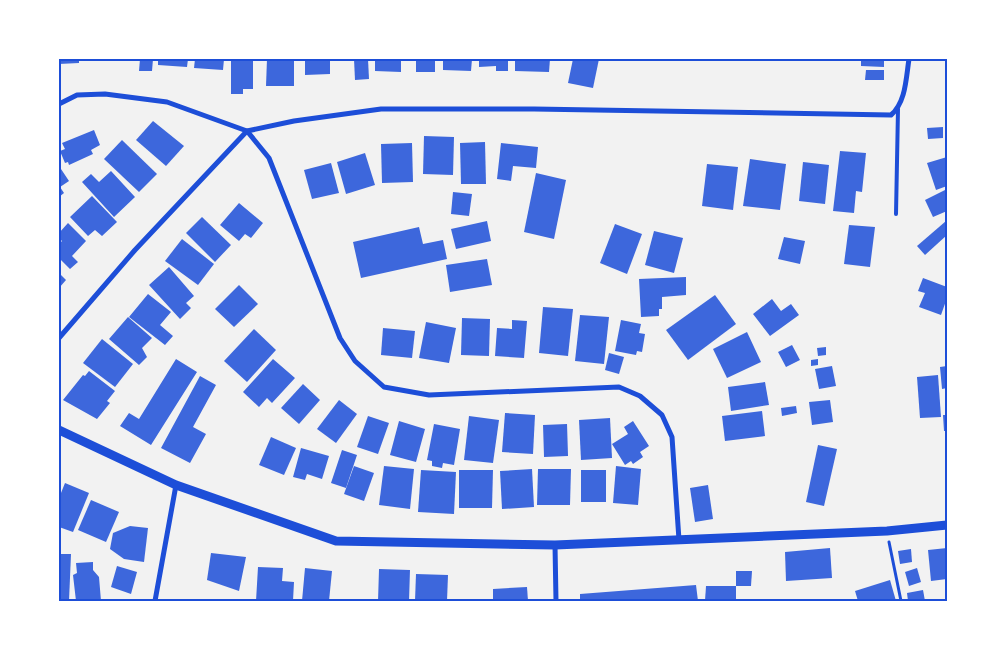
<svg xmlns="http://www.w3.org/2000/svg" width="1006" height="660" font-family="Mulish,sans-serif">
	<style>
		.building { fill: #3d67dc }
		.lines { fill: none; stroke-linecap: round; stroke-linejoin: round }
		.path { stroke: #1d4ed8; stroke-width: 3 }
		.service { stroke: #1d4ed8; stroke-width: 4 }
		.minor { stroke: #1d4ed8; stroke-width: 5 }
		.tertiary { stroke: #1d4ed8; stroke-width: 9 }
		.neatline { fill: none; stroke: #1d4ed8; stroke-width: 2 }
	</style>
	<rect width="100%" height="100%" fill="#f2f2f2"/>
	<!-- building -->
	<g class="building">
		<polygon points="59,59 79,59 79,63 59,64"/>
		<polygon points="140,59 153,59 152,71 139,71"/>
		<polygon points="158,59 188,59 187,67 158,65"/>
		<polygon points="195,59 224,59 223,70 194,68"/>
		<polygon points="231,59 253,59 253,89 243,89 243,94 231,94"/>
		<polygon points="267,59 294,59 294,86 266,86"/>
		<polygon points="305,59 330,59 330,74 305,75"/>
		<polygon points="354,59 368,59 369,79 355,80"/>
		<polygon points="375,59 401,59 401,72 375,71"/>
		<rect x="416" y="59" width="19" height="13"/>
		<polygon points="443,59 472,59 471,71 443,70"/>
		<polygon points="479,59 508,59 508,71 496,71 496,66 479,67"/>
		<polygon points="515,59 550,59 549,72 515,71"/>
		<polygon points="573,59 599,59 593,88 568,83"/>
		<polygon points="861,59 884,59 884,67 861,66"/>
		<polygon points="866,70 884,70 884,80 865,80"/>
		<polygon points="153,121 184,146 166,166 136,140"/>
		<polygon points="943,127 943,138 928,139 927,128"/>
		<polygon points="94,130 100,145 91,150 93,154 69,165 68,162 65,163 60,151 65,149 62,143"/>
		<polygon points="424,136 454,137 453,175 423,174"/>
		<polygon points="122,140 157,174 139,192 104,159"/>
		<polygon points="485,142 486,184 461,184 460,143"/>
		<polygon points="412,143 413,182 382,183 381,144"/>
		<polygon points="501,143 538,147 536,168 513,166 511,181 497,179"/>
		<polygon points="840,151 866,153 862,192 856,191 854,213 833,211"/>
		<polygon points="365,153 375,185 346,194 337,162"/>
		<polygon points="947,157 947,186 936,190 927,163"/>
		<polygon points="750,159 786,164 780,210 743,206"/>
		<polygon points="803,162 829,165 825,204 799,201"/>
		<polygon points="331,163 339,193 312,199 304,170"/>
		<polygon points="707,164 738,167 733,210 702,206"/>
		<polygon points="59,166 69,181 60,187 64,193 59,197"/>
		<polygon points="111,171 135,197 114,217 82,182 91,174 99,182"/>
		<polygon points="536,173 566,180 554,239 524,232"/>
		<polygon points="947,189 947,211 933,217 925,200"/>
		<polygon points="453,192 472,194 469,216 451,214"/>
		<polygon points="92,196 117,222 102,236 95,230 88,236 70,217"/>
		<polygon points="239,203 263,223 251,238 245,234 239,241 220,225"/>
		<polygon points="202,217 231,245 215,262 186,233"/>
		<polygon points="487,221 491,241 456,249 451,229"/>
		<polygon points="946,221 947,222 947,235 925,255 917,246"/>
		<polygon points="68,223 86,241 72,256 78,262 70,269 59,258 59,244 62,241 59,238 59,233"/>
		<polygon points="615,224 642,234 627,274 600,263"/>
		<polygon points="849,225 875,227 870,267 844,264"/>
		<polygon points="419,227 423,244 443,240 447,259 361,278 353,242"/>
		<polygon points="654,231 683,238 674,273 645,265"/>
		<polygon points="784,237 805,241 800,264 778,259"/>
		<polygon points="182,239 214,264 198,285 165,261"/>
		<polygon points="487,259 492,285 450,292 446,265"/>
		<polygon points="169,267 194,296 186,303 191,308 180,319 149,285"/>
		<polygon points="59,273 66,280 59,288"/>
		<polygon points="686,277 686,295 662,297 662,309 659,309 659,316 641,317 639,279"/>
		<polygon points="923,278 947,287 947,298 941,315 919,307 925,293 918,291"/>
		<polygon points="239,285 258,304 234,327 215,309"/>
		<polygon points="148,294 171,312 160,325 173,336 165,345 129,317"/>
		<polygon points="715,295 736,324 688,360 666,330"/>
		<polygon points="772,299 781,311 791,304 799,315 770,336 753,314"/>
		<polygon points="543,307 573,309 568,356 539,353"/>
		<polygon points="580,315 609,317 604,364 575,361"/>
		<polygon points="128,317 152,338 142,348 147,357 139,365 109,339"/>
		<polygon points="462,318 490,319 489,356 461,355"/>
		<polygon points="512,320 527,321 524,358 495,356 497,328 512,329"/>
		<polygon points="621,320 641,324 639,333 645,334 642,352 637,351 636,355 615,351"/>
		<polygon points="426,322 456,328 449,363 419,358"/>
		<polygon points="383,328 415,331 412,358 381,355"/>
		<polygon points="254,329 276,350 247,382 224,361"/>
		<polygon points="747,332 761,362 727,378 713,349"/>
		<polygon points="102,339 133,364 115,387 83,363"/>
		<polygon points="792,345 800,360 786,367 778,352"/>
		<polygon points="826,347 826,355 818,356 817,348"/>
		<polygon points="609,353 624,357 619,374 605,370"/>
		<polygon points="176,359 197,372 151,445 120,426 129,413 139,419"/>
		<polygon points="273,359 295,378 272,403 267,398 259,407 243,392"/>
		<polygon points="818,359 818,365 811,366 811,360"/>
		<polygon points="832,366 836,386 819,389 815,369"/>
		<polygon points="947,366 947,388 942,389 940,367"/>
		<polygon points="89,371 115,391 107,401 110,403 97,419 63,400 83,375 85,376"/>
		<polygon points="938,375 941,417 920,418 917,377"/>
		<polygon points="200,376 216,385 193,427 206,434 190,463 161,448"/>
		<polygon points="765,382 769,405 731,411 728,387"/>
		<polygon points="303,384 320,400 299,424 281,408"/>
		<polygon points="339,400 357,414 336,443 317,429"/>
		<polygon points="830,400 833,422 812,425 809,402"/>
		<polygon points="796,406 797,413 782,416 781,408"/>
		<polygon points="762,411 765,436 725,441 722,416"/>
		<polygon points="505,413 535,415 533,454 502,452"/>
		<polygon points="943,415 947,415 947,431 944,431"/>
		<polygon points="368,416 389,423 378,454 357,447"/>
		<polygon points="469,416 499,420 493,463 464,460"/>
		<polygon points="610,418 612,458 581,460 579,420"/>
		<polygon points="399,421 425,429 416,462 390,455"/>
		<polygon points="633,421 649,446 640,452 643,457 633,464 631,461 625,465 612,444 628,434 624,427"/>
		<polygon points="434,424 460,429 454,465 443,463 442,468 432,466 432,461 427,460"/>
		<polygon points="567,424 568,456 544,457 543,425"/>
		<polygon points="271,437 296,448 284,475 259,465"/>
		<polygon points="818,445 837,449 824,506 806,502"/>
		<polygon points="301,448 329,456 322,479 307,474 305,480 293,477"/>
		<polygon points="342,450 357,455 346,488 331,483"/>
		<polygon points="354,466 374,473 364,501 344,494"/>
		<polygon points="384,466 414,469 410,509 379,505"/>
		<polygon points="616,466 641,469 638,505 613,503"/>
		<polygon points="532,469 534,507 502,509 500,471"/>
		<polygon points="538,469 571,469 570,505 537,505"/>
		<polygon points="421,470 456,472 454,514 418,512"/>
		<polygon points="459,470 493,470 492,508 459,508"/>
		<rect x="581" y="470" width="25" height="32"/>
		<polygon points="65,483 89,493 73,532 59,527 59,498"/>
		<polygon points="708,485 713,519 695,522 690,488"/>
		<polygon points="91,500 119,512 106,542 78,530"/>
		<polygon points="130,526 148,528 144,562 124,559 110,549 113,533"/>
		<polygon points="830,548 832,578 786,581 785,552"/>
		<polygon points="947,548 947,579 931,581 928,550"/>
		<polygon points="911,549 912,562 900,564 898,551"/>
		<polygon points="211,553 246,557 239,591 207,580"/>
		<polygon points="59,554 71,554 69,601 59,601"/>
		<polygon points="93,562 93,570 99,577 101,601 76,601 73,575 77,573 76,563"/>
		<polygon points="117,566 137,572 131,594 111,587"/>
		<polygon points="258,567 283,568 282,581 294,582 293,601 256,601"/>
		<polygon points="305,568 332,571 329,601 302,601"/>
		<polygon points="917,568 921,582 909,586 905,572"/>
		<polygon points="379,569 410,570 409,601 378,601"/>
		<polygon points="736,571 752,571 751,586 736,586"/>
		<polygon points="416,574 448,575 447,601 415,601"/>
		<polygon points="890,580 896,601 858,601 855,591"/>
		<polygon points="696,585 698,601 580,601 580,594"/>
		<polygon points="706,586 736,586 736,601 705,601"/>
		<polygon points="527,587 528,601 493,601 493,589"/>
		<polygon points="923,590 925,601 908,601 907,593"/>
		<polygon points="782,599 782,601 770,601 770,600"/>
	</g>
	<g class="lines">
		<!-- path -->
		<polyline class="path" points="889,542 901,601"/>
		<!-- service -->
		<polyline class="service" points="896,214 898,109"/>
		<!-- minor -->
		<g class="minor">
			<polyline points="59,104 77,95 105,94 167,102 247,131 269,158 340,338 355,361 384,387 429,395 619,387 640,396 662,415 672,437 679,540"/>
			<path d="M59,338L135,250L247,131L294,121L381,109H534L891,115C906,102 906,78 909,59"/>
			<polyline points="555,545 556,601"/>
			<polyline points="155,601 176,485"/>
		</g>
		<!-- tertiary -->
		<polyline class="tertiary" points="59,430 176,485 336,541 555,545 887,531 947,525"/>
	</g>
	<!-- border -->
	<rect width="1006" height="660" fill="none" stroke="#ffffff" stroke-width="120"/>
	<rect x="60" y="60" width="886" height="540" class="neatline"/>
</svg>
